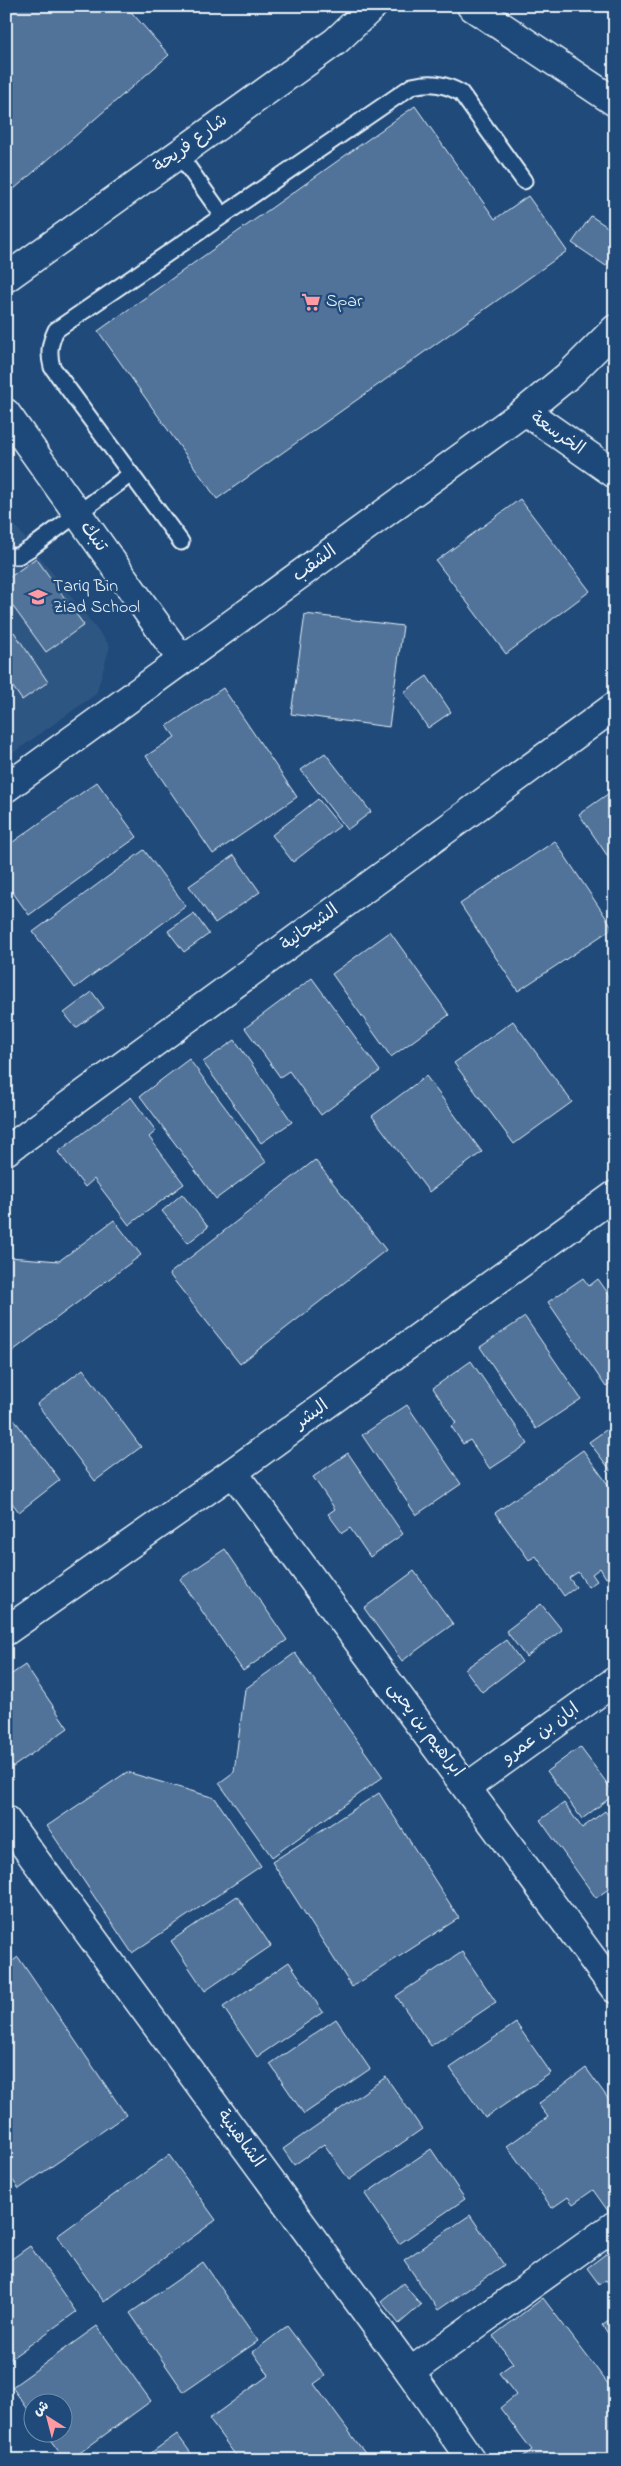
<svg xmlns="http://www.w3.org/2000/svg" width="621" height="2466" font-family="'Indie Flower','Playpen Sans Arabic',sans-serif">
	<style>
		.built { fill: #2e5683 }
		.building { fill: #517399; stroke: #e8f1f8 }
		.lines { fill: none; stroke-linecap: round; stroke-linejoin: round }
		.service-casing { stroke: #e8f1f8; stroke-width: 19 }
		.minor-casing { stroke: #e8f1f8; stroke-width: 31 }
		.tertiary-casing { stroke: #e8f1f8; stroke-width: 31 }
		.service { stroke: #1f4a7a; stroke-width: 15 }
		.minor { stroke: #1f4a7a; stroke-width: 28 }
		.tertiary { stroke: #1f4a7a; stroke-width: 28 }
		.labels { text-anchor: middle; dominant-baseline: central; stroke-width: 5; stroke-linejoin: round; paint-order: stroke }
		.street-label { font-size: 18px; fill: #e8f1f8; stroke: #1f4a7a }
		.poi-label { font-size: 18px; fill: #e8f1f8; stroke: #1f4a7a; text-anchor: start }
	</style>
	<rect width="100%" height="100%" fill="#1f4a7a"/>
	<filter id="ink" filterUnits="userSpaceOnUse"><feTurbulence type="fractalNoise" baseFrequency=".02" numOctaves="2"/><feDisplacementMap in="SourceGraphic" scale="10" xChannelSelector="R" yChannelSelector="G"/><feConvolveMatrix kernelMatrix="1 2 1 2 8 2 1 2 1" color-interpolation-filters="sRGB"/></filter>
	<g filter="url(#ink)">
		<!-- built -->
		<polygon class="built" points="6,514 110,646 96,694 6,758"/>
		<!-- building -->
		<g class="building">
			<polygon points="6,6 126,6 169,55 6,196"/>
			<polygon points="415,106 495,219 528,196 567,251 217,499 98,331"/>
			<polygon points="591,216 615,232 615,253 606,266 572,243"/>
			<polygon points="520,499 590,591 506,654 436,561"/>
			<polygon points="36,558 84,625 46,652 6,597 6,580"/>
			<polygon points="305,614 403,626 389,727 291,714"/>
			<polygon points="14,632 48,682 22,700 6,677 6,637"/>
			<polygon points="427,676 451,712 428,728 404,692"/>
			<polygon points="223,688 297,797 213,854 146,756 175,737 167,726"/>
			<polygon points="325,753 371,812 347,830 301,770"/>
			<polygon points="97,782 137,837 29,915 6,883 6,847"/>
			<polygon points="615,789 615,867 579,814"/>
			<polygon points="318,799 340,826 293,862 272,835"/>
			<polygon points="555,841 613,928 518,991 460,904"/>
			<polygon points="144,850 186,906 75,988 33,932"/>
			<polygon points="234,855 260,892 215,923 189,886"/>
			<polygon points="194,913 209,934 184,952 168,931"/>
			<polygon points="390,932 449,1015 391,1057 332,974"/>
			<polygon points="312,978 380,1071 321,1115 289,1071 280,1077 245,1028"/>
			<polygon points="92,992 104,1008 76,1028 64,1013"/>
			<polygon points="513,1021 572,1102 514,1144 454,1063"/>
			<polygon points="235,1040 292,1122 261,1143 203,1062"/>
			<polygon points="189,1059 266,1162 216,1199 140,1096"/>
			<polygon points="426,1076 482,1152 429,1192 372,1116"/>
			<polygon points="131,1097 156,1131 149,1137 184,1184 129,1225 94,1179 85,1187 58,1152"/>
			<polygon points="315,1160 386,1250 240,1364 169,1274"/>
			<polygon points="182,1194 208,1227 188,1243 162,1211"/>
			<polygon points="114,1220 141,1255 6,1356 6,1235 11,1236 9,1257 59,1261"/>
			<polygon points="583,1278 589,1286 598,1279 615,1303 615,1381 606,1387 548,1302"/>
			<polygon points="525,1317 581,1399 536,1429 480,1347"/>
			<polygon points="471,1361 528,1444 490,1469 470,1440 463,1444 451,1426 456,1423 433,1388"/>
			<polygon points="83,1369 141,1447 95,1481 37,1404"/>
			<polygon points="407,1405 461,1484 416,1515 362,1435"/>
			<polygon points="6,1409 60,1480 19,1512 6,1495"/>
			<polygon points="613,1425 615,1427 615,1476 589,1442"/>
			<polygon points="583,1450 615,1494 615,1572 606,1578 600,1568 592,1574 597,1581 588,1587 578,1572 569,1578 576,1587 564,1596 536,1556 529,1560 495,1513"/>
			<polygon points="348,1453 403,1534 370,1557 350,1528 342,1533 328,1514 335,1509 313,1477"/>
			<polygon points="225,1549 287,1640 243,1671 180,1579"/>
			<polygon points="414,1571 453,1624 402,1661 364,1608"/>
			<polygon points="541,1604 562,1630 526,1657 506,1631"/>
			<polygon points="506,1640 522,1662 482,1692 465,1669"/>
			<polygon points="295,1653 383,1777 272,1857 219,1783 234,1772 245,1689"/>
			<polygon points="25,1665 68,1728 13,1767 6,1757 6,1678"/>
			<polygon points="580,1747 615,1794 582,1819 547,1771"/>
			<polygon points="127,1772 215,1798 261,1866 132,1953 47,1826"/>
			<polygon points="379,1793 459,1918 352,1987 272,1862"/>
			<polygon points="564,1803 582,1828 605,1811 615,1824 615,1884 596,1898 540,1820"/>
			<polygon points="237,1896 271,1946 205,1991 171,1941"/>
			<polygon points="462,1952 496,2002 431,2046 396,1996"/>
			<polygon points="18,1957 126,2115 19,2189 6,2171 6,1966"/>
			<polygon points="289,1962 323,2012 257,2057 223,2007"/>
			<polygon points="336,2019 370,2069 304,2114 270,2064"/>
			<polygon points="516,2023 551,2073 485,2118 450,2068"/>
			<polygon points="586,2068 615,2108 615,2207 608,2211 593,2190 573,2204 568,2197 552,2208 507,2146 548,2117 538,2104"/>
			<polygon points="386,2077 422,2129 349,2180 324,2144 294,2165 283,2149"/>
			<polygon points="431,2149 465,2199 399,2244 365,2194"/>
			<polygon points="169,2155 216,2220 104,2302 57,2236"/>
			<polygon points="470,2215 504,2265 438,2310 404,2260"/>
			<polygon points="30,2246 76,2312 6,2362 6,2263"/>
			<polygon points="615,2247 615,2292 606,2280 599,2284 587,2268"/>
			<polygon points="203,2262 258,2341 184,2392 130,2313"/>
			<polygon points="403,2283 421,2305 399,2324 381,2301"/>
			<polygon points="543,2298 615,2393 615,2460 521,2458 532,2450 500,2408 516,2395 499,2373 513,2363 493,2336"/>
			<polygon points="615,2315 615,2343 602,2325"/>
			<polygon points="97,2326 151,2401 70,2460 65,2460 46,2434 62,2434 62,2404 32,2404 32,2415 12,2387"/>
			<polygon points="287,2326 325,2376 314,2384 367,2456 362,2460 239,2460 209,2419 269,2375 253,2352"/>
			<polygon points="177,2434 196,2460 145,2460 144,2458"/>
		</g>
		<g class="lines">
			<!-- service casing -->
			<g class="service-casing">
				<g id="service">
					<polyline points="178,153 222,215"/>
					<path d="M181,542L52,367C48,352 50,343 56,330L412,86C431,82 443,83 461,93L524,181"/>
					<polyline points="6,556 18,556 31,548 131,474"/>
				</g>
			</g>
			<!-- minor casing -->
			<g class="minor-casing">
				<g id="minor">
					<polyline points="6,278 336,41 373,6"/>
					<polyline points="525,411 615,474"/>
					<polyline points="6,413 182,660"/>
					<polyline points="6,788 525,411 569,375 615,329"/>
					<polyline points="6,1151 615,706"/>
					<polyline points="233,1472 615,1989"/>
					<polyline points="6,1631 233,1472 615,1195"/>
					<polyline points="467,1787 615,1681"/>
					<polyline points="6,1820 410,2372 471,2460"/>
					<polyline points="410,2372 615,2225"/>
				</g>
			</g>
			<!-- tertiary casing -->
			<g class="tertiary-casing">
				<polyline id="tertiary" points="471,6 615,102"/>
			</g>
			<!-- service -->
			<use href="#service" class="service"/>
			<!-- minor -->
			<use href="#minor" class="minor"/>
			<!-- tertiary -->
			<use href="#tertiary" class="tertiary"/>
		</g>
	</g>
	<!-- icons -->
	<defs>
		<g id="supermarket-bare" transform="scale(1.5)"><path d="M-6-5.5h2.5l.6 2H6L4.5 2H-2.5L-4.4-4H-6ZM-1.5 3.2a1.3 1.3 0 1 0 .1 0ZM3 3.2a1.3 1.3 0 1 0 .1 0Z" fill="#ff9aa2" stroke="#1f4a7a" stroke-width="2.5" paint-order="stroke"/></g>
		<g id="school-bare" transform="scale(1.5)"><path d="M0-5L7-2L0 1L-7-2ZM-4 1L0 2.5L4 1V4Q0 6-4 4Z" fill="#ff9aa2" stroke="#1f4a7a" stroke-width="2.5" paint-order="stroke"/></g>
	</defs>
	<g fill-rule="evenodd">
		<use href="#supermarket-bare" x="311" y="302"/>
		<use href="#school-bare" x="38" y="597"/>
	</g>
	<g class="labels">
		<!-- street labels -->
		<g class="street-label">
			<text transform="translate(191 144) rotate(-36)">شارع فريحة</text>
			<text transform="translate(557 434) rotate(35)">الخرسعة</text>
			<text transform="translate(93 537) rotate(54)">تنبك</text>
			<text transform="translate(315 564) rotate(-36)">الشقب</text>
			<text transform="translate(310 928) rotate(-36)">الشيحانية</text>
			<text transform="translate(312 1415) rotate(-36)">البشر</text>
			<text transform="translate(425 1730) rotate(53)">ابراهيم بن يحيى</text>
			<text transform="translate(541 1734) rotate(-36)">ابان بن عمرو</text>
			<text transform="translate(240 2139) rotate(54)">الشاهينية</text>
		</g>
		<!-- poi labels -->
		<g class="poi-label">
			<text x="326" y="302">Spar</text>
			<text x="53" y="587">Tariq Bin<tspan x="53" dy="21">Ziad School</tspan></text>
		</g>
	</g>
	<!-- margin -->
	<rect width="621" height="2466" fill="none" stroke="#1f4a7a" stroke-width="25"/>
	<rect x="12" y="12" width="596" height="2441" fill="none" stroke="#e8f1f8" stroke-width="2" filter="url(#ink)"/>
	<!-- north arrow -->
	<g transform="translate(48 2418) rotate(324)"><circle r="24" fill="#1f4a7a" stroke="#6f8dac"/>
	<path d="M0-4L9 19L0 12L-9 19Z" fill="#ff9aa2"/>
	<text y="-8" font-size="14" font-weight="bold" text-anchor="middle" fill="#e8f1f8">ش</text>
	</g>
</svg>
